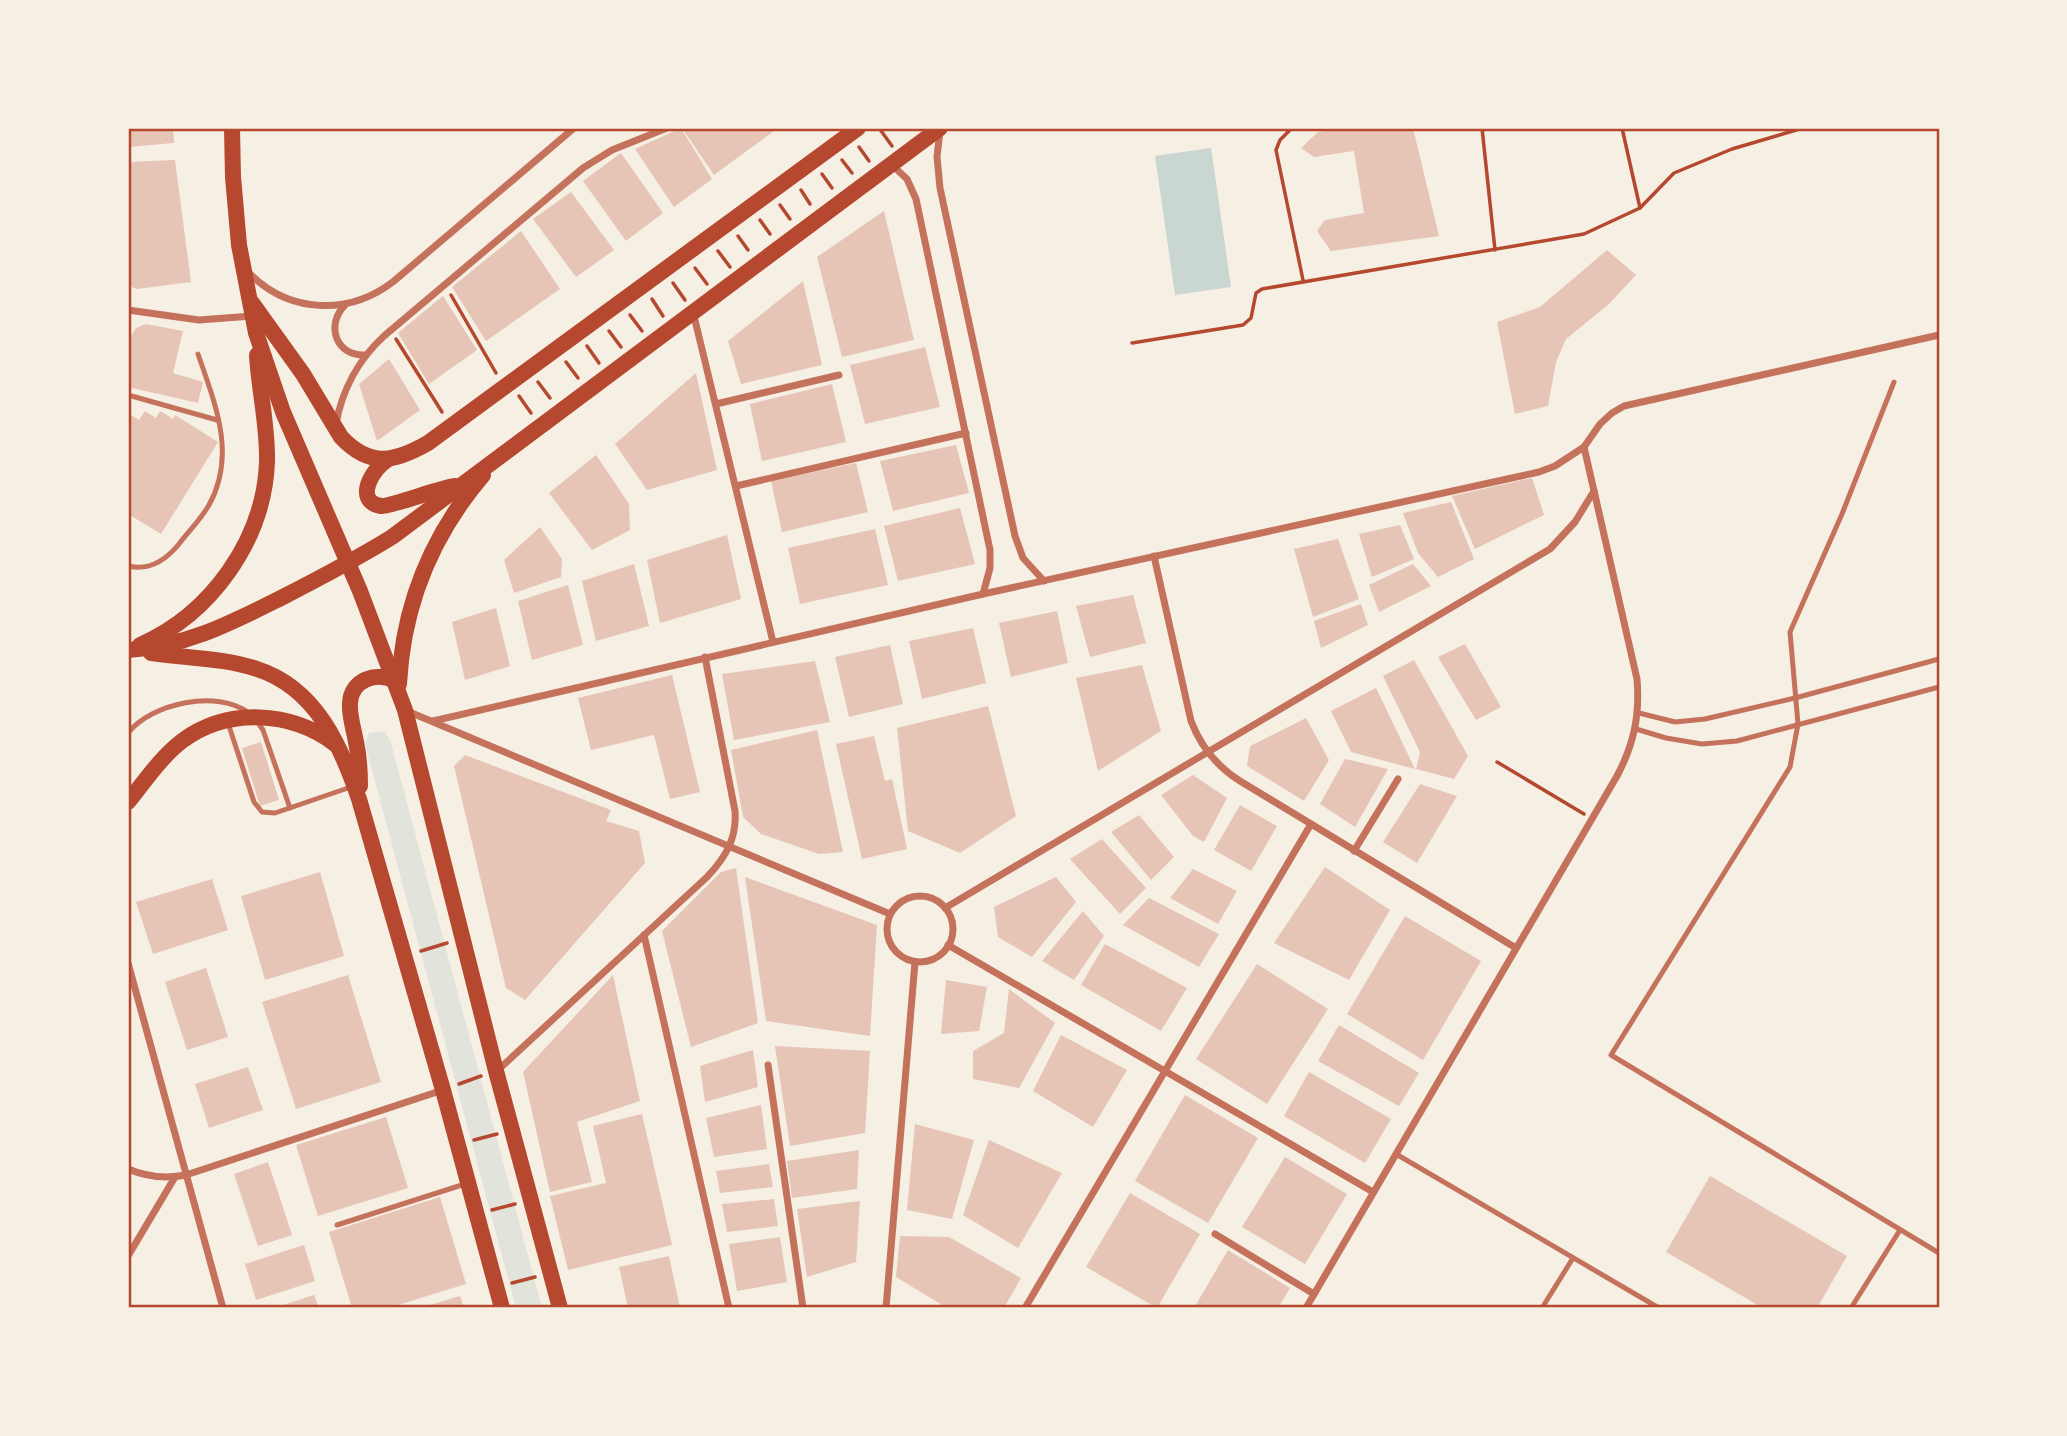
<svg xmlns="http://www.w3.org/2000/svg" width="2067" height="1436" font-family="Mulish,sans-serif">
	<style>
		.green { fill: #e2e4dc }
		.water { fill: #c9d6d2 }
		.building { fill: #e6c5b7 }
		.lines { fill: none; stroke-linecap: round; stroke-linejoin: round }
		.path { stroke: #b5482f; stroke-width: 3.5 }
		.service { stroke: #c5725c; stroke-width: 5 }
		.minor { stroke: #c5725c; stroke-width: 7 }
		.primary { stroke: #b5482f; stroke-width: 16 }
		.neatline { fill: none; stroke: #b5482f; stroke-width: 2.5 }
	</style>
	<rect width="100%" height="100%" fill="#f6efe4"/>
	<!-- green -->
	<polygon class="green" points="385,731 391,743 542,1308 516,1308 365,744 369,733"/>
	<!-- water -->
	<polygon class="water" points="1211,148 1231,287 1175,295 1155,156"/>
	<!-- building -->
	<g class="building">
		<polygon points="128,128 173,128 174,143 128,147"/>
		<polygon points="681,128 712,179 674,207 635,149"/>
		<polygon points="682,128 773,128 774,131 714,175"/>
		<polygon points="1344,128 1413,128 1439,236 1331,251 1317,231 1325,220 1364,213 1354,151 1314,157 1301,148 1318,132"/>
		<polygon points="621,153 663,213 626,241 583,181"/>
		<polygon points="175,160 191,282 137,289 128,286 128,162"/>
		<polygon points="571,192 614,250 576,277 533,219"/>
		<polygon points="884,211 914,340 842,357 817,257"/>
		<polygon points="521,231 560,289 486,341 452,287"/>
		<polygon points="1607,250 1636,275 1609,304 1566,339 1556,362 1548,406 1515,414 1497,322 1540,307"/>
		<polygon points="803,281 822,365 741,384 728,341"/>
		<polygon points="443,296 477,350 429,384 398,333"/>
		<polygon points="146,324 183,331 173,373 203,382 198,403 128,387 130,338 136,328"/>
		<polygon points="925,347 940,407 865,424 850,365"/>
		<polygon points="389,359 420,410 377,441 359,384"/>
		<polygon points="696,373 717,470 647,490 615,444"/>
		<polygon points="832,384 846,442 762,461 750,404"/>
		<polygon points="145,411 156,418 160,411 173,419 175,415 218,442 161,534 128,514 128,413 139,420"/>
		<polygon points="956,445 969,493 893,511 880,461"/>
		<polygon points="596,455 629,504 630,530 592,550 549,493"/>
		<polygon points="856,463 868,512 782,532 771,481"/>
		<polygon points="1532,478 1544,515 1475,549 1452,496"/>
		<polygon points="1451,502 1474,559 1438,577 1418,553 1403,513"/>
		<polygon points="960,508 975,564 898,581 884,526"/>
		<polygon points="1400,525 1414,559 1372,577 1359,534"/>
		<polygon points="540,527 562,559 561,577 514,593 504,560"/>
		<polygon points="875,529 888,585 800,604 788,548"/>
		<polygon points="727,535 741,599 660,623 647,560"/>
		<polygon points="1338,539 1359,599 1313,617 1294,549"/>
		<polygon points="634,564 649,626 596,641 582,581"/>
		<polygon points="1413,564 1431,586 1379,612 1369,585"/>
		<polygon points="568,585 583,645 532,660 518,601"/>
		<polygon points="1133,595 1146,643 1090,657 1076,606"/>
		<polygon points="1361,604 1368,625 1321,648 1314,621"/>
		<polygon points="496,608 510,666 465,680 452,622"/>
		<polygon points="1057,611 1068,663 1011,677 999,623"/>
		<polygon points="973,628 986,683 922,699 909,641"/>
		<polygon points="1465,644 1501,707 1476,720 1438,657"/>
		<polygon points="890,645 903,704 849,717 835,657"/>
		<polygon points="1414,660 1468,756 1454,779 1416,769 1420,752 1383,676"/>
		<polygon points="815,661 830,722 734,740 722,674"/>
		<polygon points="1142,665 1161,731 1098,771 1076,678"/>
		<polygon points="672,675 700,792 670,799 654,735 591,750 578,698"/>
		<polygon points="1376,688 1415,769 1351,752 1331,711"/>
		<polygon points="988,706 1016,816 960,853 908,831 897,728"/>
		<polygon points="1306,718 1329,760 1304,801 1247,766 1250,746"/>
		<polygon points="817,730 843,852 819,854 761,834 743,817 731,750"/>
		<polygon points="874,736 885,781 892,779 907,849 862,859 836,744"/>
		<polygon points="261,742 279,800 260,806 242,748"/>
		<polygon points="465,755 611,810 606,821 639,831 645,863 525,1000 506,988 454,766"/>
		<polygon points="1345,759 1388,769 1355,827 1320,804"/>
		<polygon points="1193,775 1227,798 1204,842 1193,836 1161,795"/>
		<polygon points="1420,784 1457,796 1417,863 1383,842"/>
		<polygon points="1240,805 1277,826 1251,871 1214,850"/>
		<polygon points="1139,815 1174,857 1151,880 1111,832"/>
		<polygon points="1102,839 1146,888 1120,914 1070,859"/>
		<polygon points="1325,867 1390,910 1349,980 1274,943"/>
		<polygon points="736,868 758,1023 691,1047 662,931 721,872"/>
		<polygon points="1193,869 1237,891 1218,924 1170,898"/>
		<polygon points="320,872 344,956 265,980 241,896"/>
		<polygon points="745,877 877,925 870,1036 766,1021"/>
		<polygon points="1056,877 1076,902 1032,957 998,937 994,907"/>
		<polygon points="212,879 228,930 153,954 136,902"/>
		<polygon points="1149,898 1219,934 1199,967 1123,925"/>
		<polygon points="1083,911 1104,936 1074,980 1042,961"/>
		<polygon points="1405,916 1481,961 1423,1060 1347,1014"/>
		<polygon points="1105,944 1187,988 1161,1031 1081,985"/>
		<polygon points="1257,964 1328,1009 1267,1104 1196,1059"/>
		<polygon points="206,968 228,1037 187,1050 165,982"/>
		<polygon points="348,975 381,1082 296,1109 262,1002"/>
		<polygon points="613,975 640,1101 577,1122 592,1182 550,1192 523,1072"/>
		<polygon points="946,980 987,987 979,1031 941,1034"/>
		<polygon points="1009,989 1055,1023 1019,1088 973,1079 973,1051 1004,1033"/>
		<polygon points="1339,1025 1419,1073 1399,1106 1318,1061"/>
		<polygon points="1061,1035 1127,1070 1093,1127 1033,1091"/>
		<polygon points="775,1046 870,1051 865,1133 790,1146"/>
		<polygon points="753,1050 758,1087 705,1102 700,1066"/>
		<polygon points="248,1067 263,1110 209,1128 195,1084"/>
		<polygon points="1309,1072 1391,1119 1365,1163 1284,1116"/>
		<polygon points="1185,1095 1258,1138 1208,1223 1135,1181"/>
		<polygon points="761,1105 767,1149 714,1157 706,1118"/>
		<polygon points="642,1114 672,1245 568,1270 550,1196 606,1183 593,1126"/>
		<polygon points="386,1117 408,1188 318,1216 296,1145"/>
		<polygon points="915,1124 974,1140 952,1219 907,1210"/>
		<polygon points="989,1140 1062,1173 1018,1248 963,1215"/>
		<polygon points="859,1150 857,1189 792,1198 787,1161"/>
		<polygon points="1285,1157 1347,1194 1305,1264 1242,1227"/>
		<polygon points="268,1162 292,1235 258,1246 234,1174"/>
		<polygon points="769,1164 773,1187 720,1193 716,1171"/>
		<polygon points="1710,1176 1847,1256 1817,1308 1763,1308 1666,1252"/>
		<polygon points="1130,1193 1200,1234 1157,1308 1086,1267"/>
		<polygon points="440,1197 466,1284 388,1308 352,1308 329,1232"/>
		<polygon points="774,1199 778,1226 727,1232 722,1204"/>
		<polygon points="860,1201 856,1262 807,1277 797,1209"/>
		<polygon points="900,1236 949,1237 1021,1278 1004,1308 947,1308 896,1277"/>
		<polygon points="780,1237 787,1282 737,1291 729,1244"/>
		<polygon points="304,1245 315,1281 256,1300 245,1264"/>
		<polygon points="1228,1250 1290,1288 1278,1308 1194,1308"/>
		<polygon points="669,1256 680,1308 628,1308 619,1267"/>
		<polygon points="314,1295 319,1308 274,1308"/>
		<polygon points="460,1296 464,1308 419,1308"/>
	</g>
	<g class="lines">
		<!-- path -->
		<g class="path">
			<polyline points="879,128 892,146"/>
			<polyline points="1292,128 1280,140 1276,150 1303,280"/>
			<polyline points="1482,128 1495,250"/>
			<polyline points="1622,128 1640,208"/>
			<polyline points="859,147 869,161"/>
			<polyline points="842,160 852,173"/>
			<polyline points="822,174 832,188"/>
			<polyline points="801,190 810,204"/>
			<polyline points="780,205 790,219"/>
			<polyline points="760,220 770,234"/>
			<polyline points="738,236 748,250"/>
			<polyline points="718,251 730,267"/>
			<polyline points="695,268 707,284"/>
			<polyline points="673,283 685,300"/>
			<polyline points="451,295 496,373"/>
			<polyline points="652,299 663,316"/>
			<polyline points="630,315 642,331"/>
			<polyline points="609,331 621,347"/>
			<polyline points="396,339 442,412"/>
			<polyline points="1132,343 1243,325 1251,318 1256,293 1262,289 1584,234 1640,208 1674,173 1732,149 1803,128"/>
			<polyline points="587,346 599,363"/>
			<polyline points="566,362 578,378"/>
			<polyline points="538,382 550,398"/>
			<polyline points="519,396 531,413"/>
			<polyline points="1497,762 1584,814"/>
			<polyline points="421,951 447,943"/>
			<polyline points="459,1084 481,1076"/>
			<polyline points="474,1140 497,1134"/>
			<polyline points="492,1210 515,1204"/>
			<polyline points="512,1283 535,1277"/>
		</g>
		<!-- service -->
		<g class="service">
			<polyline points="1894,382 1842,514 1790,632 1798,724 1790,767 1611,1055 1939,1253"/>
			<polyline points="128,395 217,420"/>
			<path d="M128,566C149,571 166,560 179,544C189,531 201,519 209,505C237,454 215,404 198,354"/>
			<polyline points="1639,713 1675,722 1705,719 1795,698 1939,659"/>
			<polyline points="256,720 263,730 290,808"/>
			<polyline points="228,723 254,802 262,812 275,813 351,787"/>
			<polyline points="1636,729 1666,738 1702,744 1737,741 1939,687"/>
			<path d="M128,733C152,703 217,689 249,713"/>
			<polyline points="1396,1154 1659,1308"/>
			<polyline points="337,1225 465,1184"/>
			<polyline points="1542,1308 1573,1258"/>
			<polyline points="1851,1308 1900,1230"/>
		</g>
		<!-- minor -->
		<g class="minor">
			<polyline points="940,130 937,157 940,188 1015,536 1023,558 1044,581"/>
			<polyline points="892,165 907,179 916,199 990,550 990,568 983,594"/>
			<path d="M248,272C289,314 349,316 394,281L574,128"/>
			<path d="M345,305C325,325 336,357 366,355"/>
			<polyline points="128,310 199,320 252,316"/>
			<polyline points="693,312 773,642"/>
			<polyline points="716,404 839,375"/>
			<path d="M336,424C342,390 359,359 384,336L583,168L612,150L667,128"/>
			<polyline points="736,486 966,433"/>
			<path d="M1154,556L1191,721C1201,747 1216,766 1240,781L1516,948"/>
			<polyline points="407,711 890,914"/>
			<polyline points="433,721 983,594 1539,472 1555,466 1584,447 1600,424 1612,413 1624,406 1939,335"/>
			<polyline points="1354,851 1398,779"/>
			<circle cx="920" cy="929" r="33"/>
			<polyline points="945,908 1550,549 1575,522 1594,491"/>
			<polyline points="644,935 729,1308"/>
			<polyline points="948,945 1373,1192"/>
			<polyline points="128,963 223,1308"/>
			<polyline points="768,1065 803,1308"/>
			<path d="M497,1071L707,877C726,857 737,838 735,811L705,657"/>
			<path d="M128,1169C147,1177 165,1179 186,1175L443,1090"/>
			<polyline points="1215,1234 1314,1294"/>
			<polyline points="128,1256 175,1177"/>
			<polyline points="886,1308 915,962"/>
			<polyline points="1025,1308 1311,824"/>
			<path d="M1306,1308L1617,776C1634,744 1640,715 1637,679L1584,447"/>
		</g>
		<!-- primary -->
		<g class="primary">
			<polyline points="232,128 233,177 239,245 256,333 283,412 360,591 405,710 496,1071 560,1308"/>
			<path d="M252,303L303,374L341,437C370,468 395,462 428,443L858,128"/>
			<path d="M387,460C373,468 353,501 381,506C390,507 439,488 455,486"/>
			<path d="M140,645C211,614 264,540 267,462C268,426 259,391 257,355"/>
			<path d="M128,650C184,647 229,624 279,599C318,579 355,560 392,537L940,128"/>
			<path d="M151,653C186,658 224,658 257,669C316,688 341,746 359,799L443,1090L502,1308"/>
			<path d="M399,684C403,605 432,535 483,475"/>
			<path d="M360,786C360,771 359,756 356,742C354,730 349,716 350,703C351,680 376,671 395,681"/>
			<path d="M128,802C145,781 161,757 182,741C228,707 291,711 335,744"/>
		</g>
	</g>
	<!-- border -->
	<rect width="2067" height="1436" fill="none" stroke="#f6efe4" stroke-width="259"/>
	<rect x="130" y="130" width="1808" height="1176" class="neatline"/>
</svg>
